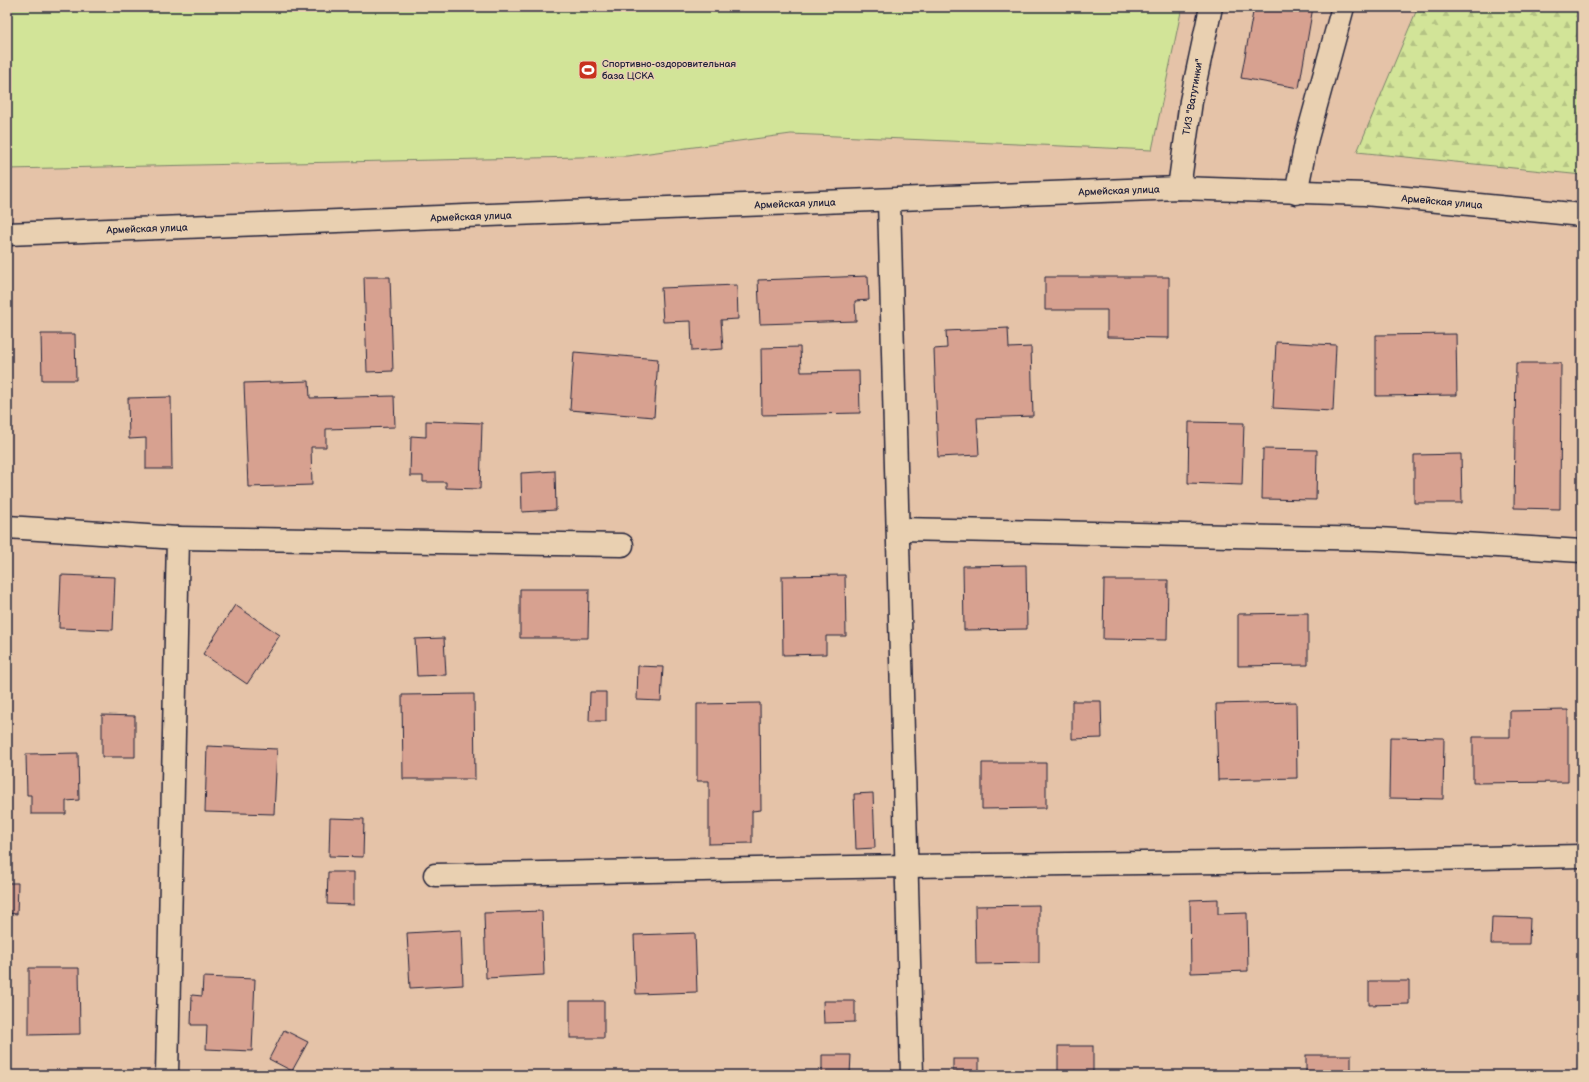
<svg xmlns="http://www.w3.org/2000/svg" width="1589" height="1082" font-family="'Balsamiq Sans',sans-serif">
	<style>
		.forest { fill: url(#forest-firs); stroke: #7a836a }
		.park { fill: #d2e498; stroke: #7a836a }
		.building { fill: #d7a190; stroke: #22223b }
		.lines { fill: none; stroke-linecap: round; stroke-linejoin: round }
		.minor-casing { stroke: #22223b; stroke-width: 25 }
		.minor { stroke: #e9d0b1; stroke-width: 22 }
		.labels { text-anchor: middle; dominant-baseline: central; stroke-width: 3; stroke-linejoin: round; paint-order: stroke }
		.poi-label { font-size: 10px; fill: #22223b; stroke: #e9d0b1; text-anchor: start }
		.street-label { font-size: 10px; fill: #22223b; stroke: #e9d0b1 }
	</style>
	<defs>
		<pattern id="forest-firs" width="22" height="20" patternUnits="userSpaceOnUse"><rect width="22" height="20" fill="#d2e498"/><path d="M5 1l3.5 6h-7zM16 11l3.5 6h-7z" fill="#b4c384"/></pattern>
	</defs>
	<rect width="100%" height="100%" fill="#e5c3a8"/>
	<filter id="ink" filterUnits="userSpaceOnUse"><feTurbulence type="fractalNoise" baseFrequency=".025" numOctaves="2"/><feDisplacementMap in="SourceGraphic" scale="8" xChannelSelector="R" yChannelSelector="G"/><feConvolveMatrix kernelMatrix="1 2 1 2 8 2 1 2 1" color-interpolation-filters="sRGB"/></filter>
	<g filter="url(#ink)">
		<!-- forest -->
		<polygon class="forest" points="1418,7 1582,7 1582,175 1357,152"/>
		<!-- park -->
		<polygon class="park" points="7,7 1182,7 1152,150 791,134 627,156 7,169"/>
		<!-- building -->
		<g class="building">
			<polygon points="1254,7 1313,7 1299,88 1241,78"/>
			<polygon points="868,276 869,300 855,301 856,321 760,324 758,280"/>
			<polygon points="364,277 390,277 393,371 367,372"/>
			<polygon points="1045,277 1169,277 1169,338 1107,337 1107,310 1045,310"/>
			<polygon points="737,285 738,319 721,320 723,349 692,351 691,321 663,322 661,288"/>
			<polygon points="1008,328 1009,348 1031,347 1033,416 977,418 979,455 938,457 934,349 947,348 946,331"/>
			<polygon points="41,334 75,334 76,380 42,380"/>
			<polygon points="1456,334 1457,395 1376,396 1376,335"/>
			<polygon points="1276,342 1336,345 1333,411 1273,408"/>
			<polygon points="800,347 801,372 859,371 860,413 762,415 761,348"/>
			<polygon points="574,352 658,359 654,417 570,410"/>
			<polygon points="1516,363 1561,363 1560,509 1514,508"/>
			<polygon points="309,381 310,398 394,396 395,427 326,429 326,447 311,447 312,485 248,487 244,383"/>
			<polygon points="171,397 172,469 146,469 146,438 129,439 128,398"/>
			<polygon points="426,421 482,423 480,489 446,488 446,482 423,482 423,476 410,476 411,436 426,437"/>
			<polygon points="1189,422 1244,423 1242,485 1188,483"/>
			<polygon points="1263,449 1317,450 1316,500 1262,499"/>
			<polygon points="1461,454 1462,503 1414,503 1414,455"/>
			<polygon points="555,471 556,510 522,512 521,473"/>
			<polygon points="1026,565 1027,629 964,630 963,566"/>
			<polygon points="61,575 115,577 113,630 59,628"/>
			<polygon points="845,575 846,636 826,636 826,654 783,655 782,576"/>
			<polygon points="1104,580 1168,580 1167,640 1103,639"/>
			<polygon points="520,589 589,589 588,638 520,638"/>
			<polygon points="235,605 280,635 247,684 203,654"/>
			<polygon points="1308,613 1308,665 1238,666 1238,614"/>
			<polygon points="444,638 446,675 417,676 415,639"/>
			<polygon points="638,666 663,667 661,701 637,700"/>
			<polygon points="590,692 606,692 606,721 589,721"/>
			<polygon points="474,694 475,779 403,779 402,695"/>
			<polygon points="1072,701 1101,701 1102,738 1072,739"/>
			<polygon points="1296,702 1297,778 1218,780 1216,704"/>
			<polygon points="760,703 761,810 752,811 752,843 709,844 709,781 697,781 697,704"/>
			<polygon points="1568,710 1568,782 1473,783 1473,737 1510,737 1510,711"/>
			<polygon points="102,715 135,716 135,757 102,757"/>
			<polygon points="1390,737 1444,738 1443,799 1389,798"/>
			<polygon points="207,746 277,749 274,814 205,812"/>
			<polygon points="78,753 79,800 66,801 66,814 31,814 31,795 27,795 26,754"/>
			<polygon points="982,763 1046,763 1046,808 982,809"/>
			<polygon points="873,793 875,848 856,849 854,794"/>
			<polygon points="330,818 364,819 363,857 329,856"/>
			<polygon points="328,872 354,872 354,905 327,904"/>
			<polygon points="7,883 18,883 17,914 7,913"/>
			<polygon points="1218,899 1218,914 1247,913 1248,971 1191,973 1190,900"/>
			<polygon points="1039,905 1039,963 976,964 975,906"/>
			<polygon points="542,911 544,975 486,978 484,913"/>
			<polygon points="1492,917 1530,918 1529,944 1491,944"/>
			<polygon points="461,930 463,985 410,988 407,933"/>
			<polygon points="695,933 697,992 636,994 634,935"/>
			<polygon points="29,968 79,968 80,1034 29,1035"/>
			<polygon points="203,977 255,979 252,1051 206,1049 207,1025 191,1025 192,995 202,996"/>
			<polygon points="1369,981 1409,981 1409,1004 1369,1005"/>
			<rect x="570" y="1001" width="34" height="37"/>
			<polygon points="823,1001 855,1001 855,1022 824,1023"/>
			<polygon points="284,1030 308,1042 292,1071 269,1059"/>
			<rect x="1058" y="1046" width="35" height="29"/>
			<polygon points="822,1055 851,1055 850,1075 822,1075"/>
			<rect x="1306" y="1055" width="45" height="20"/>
			<rect x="953" y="1059" width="26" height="13"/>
		</g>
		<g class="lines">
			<!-- minor casing -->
			<g class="minor-casing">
				<g id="minor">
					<polyline points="1179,188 1191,101 1211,7"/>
					<polyline points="1296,193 1307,138 1343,7"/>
					<polyline points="889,200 912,1075"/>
					<polyline points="7,234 1179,188 1365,194 1582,215"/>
					<polyline points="7,527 178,538 167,1075"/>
					<polyline points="898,529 1378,539 1582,551"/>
					<polyline points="178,538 622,545"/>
					<polyline points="435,875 907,866 1375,860 1582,856"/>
				</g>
			</g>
			<!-- minor -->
			<use href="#minor" class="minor"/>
		</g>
	</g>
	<!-- icons -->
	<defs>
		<g id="stadium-square" transform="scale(1)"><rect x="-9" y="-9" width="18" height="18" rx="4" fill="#c8321e" stroke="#e9d0b1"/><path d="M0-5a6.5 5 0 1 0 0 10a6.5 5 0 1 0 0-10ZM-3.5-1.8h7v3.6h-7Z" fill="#fff"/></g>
	</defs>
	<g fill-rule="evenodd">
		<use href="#stadium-square" x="588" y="70"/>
	</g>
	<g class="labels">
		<!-- poi labels -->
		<g class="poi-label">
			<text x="602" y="64">Спортивно-оздоровительная<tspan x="602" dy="12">база ЦСКА</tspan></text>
		</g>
		<!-- street labels -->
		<g class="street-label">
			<text transform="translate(1193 97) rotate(-80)">ТИЗ "Ватутинки"</text>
			<text transform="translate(1119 191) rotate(-2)">Армейская улица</text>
			<text transform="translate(1442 202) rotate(5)">Армейская улица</text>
			<text transform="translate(795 204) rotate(-2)">Армейская улица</text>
			<text transform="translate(471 217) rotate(-2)">Армейская улица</text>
			<text transform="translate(147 229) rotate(-2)">Армейская улица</text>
		</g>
	</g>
	<!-- margin -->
	<rect width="1589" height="1082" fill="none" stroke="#e9d0b1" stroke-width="24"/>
	<rect x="12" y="12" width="1565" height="1058" fill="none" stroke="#22223b" stroke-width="1.5" filter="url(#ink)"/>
</svg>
